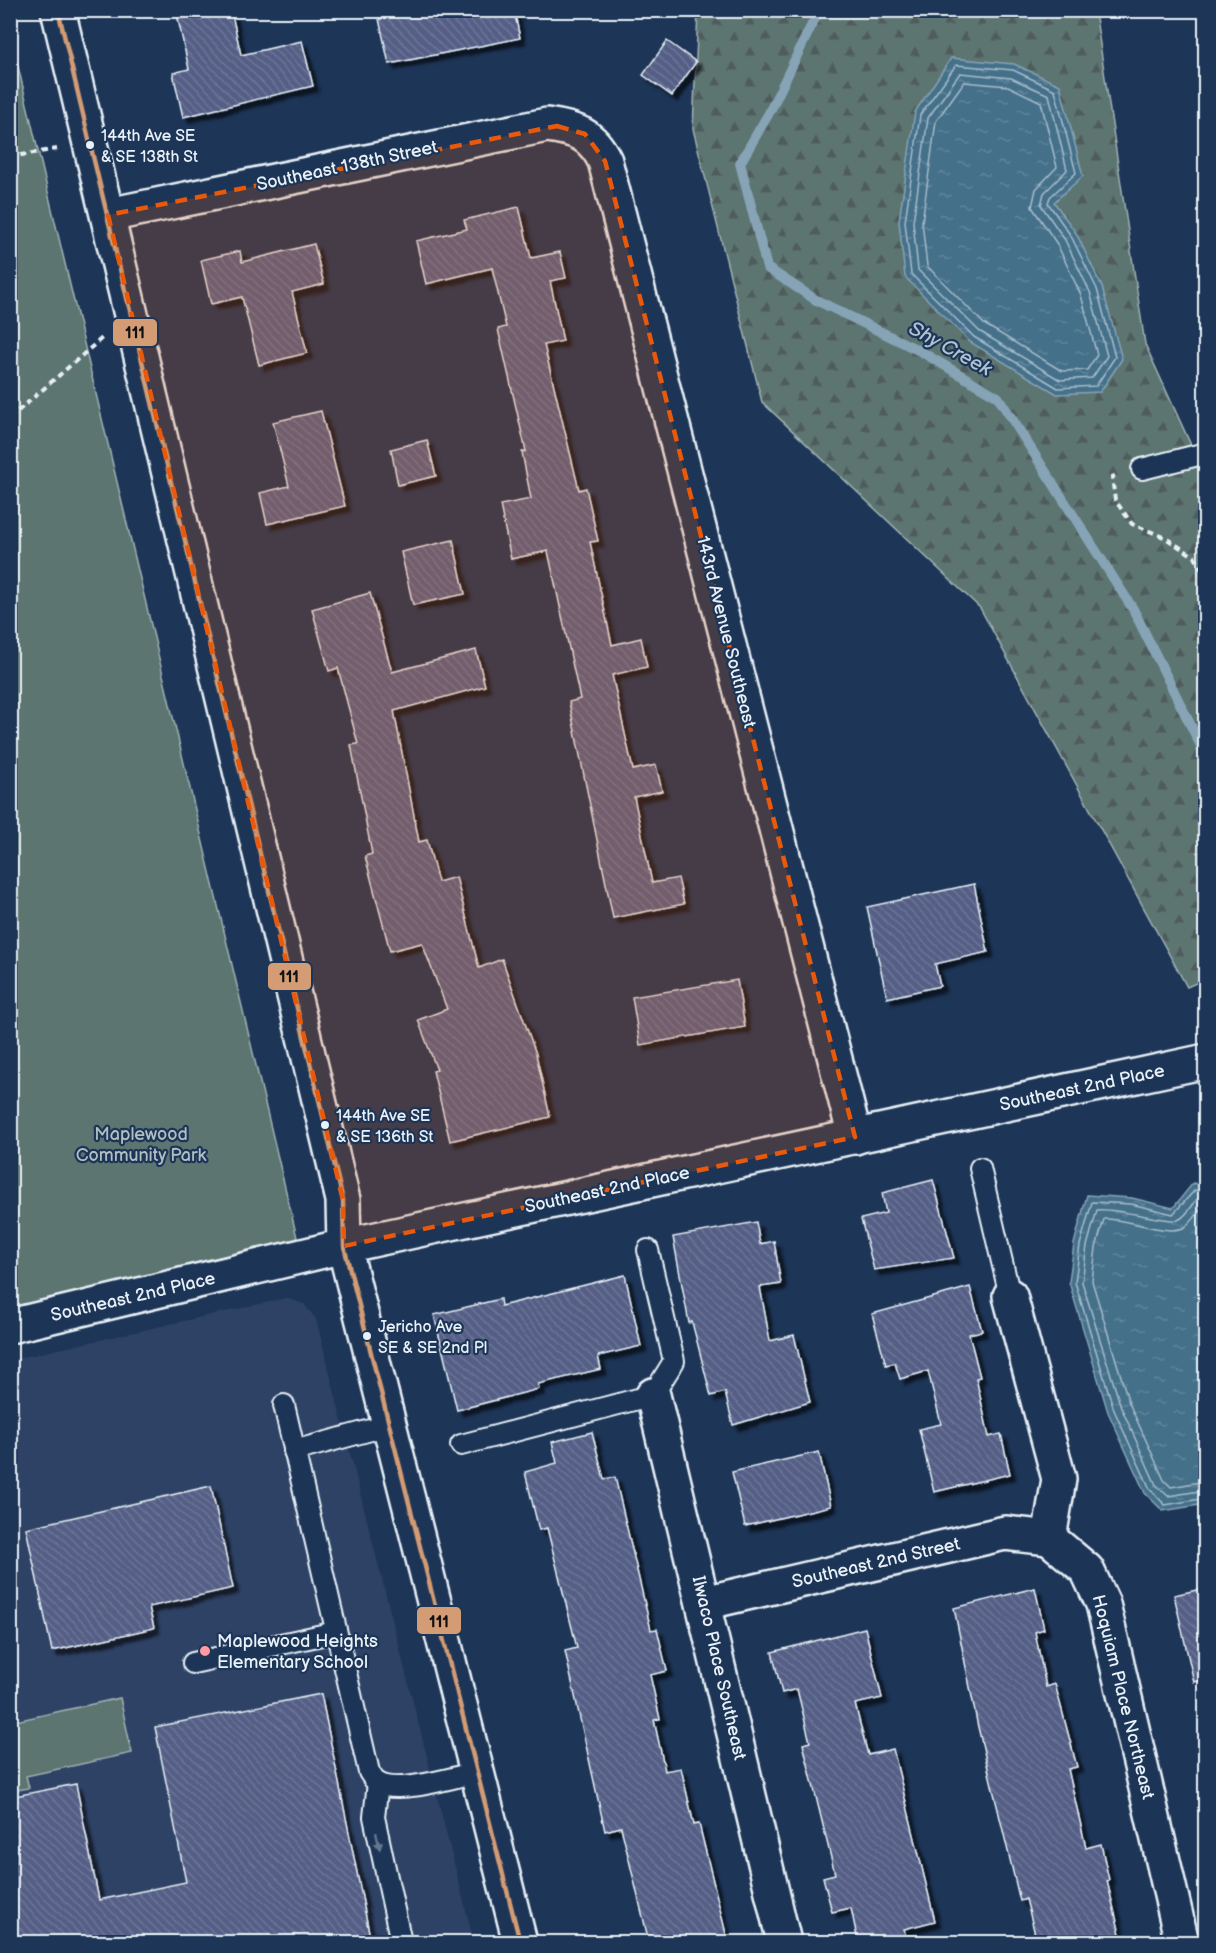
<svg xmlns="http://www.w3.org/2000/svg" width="1216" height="1953" font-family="'Balsamiq Sans',sans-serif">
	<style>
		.built { fill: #2e4265 }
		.forest { fill: url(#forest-firs); stroke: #a2b2b4; stroke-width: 1.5 }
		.green { fill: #5c7471; stroke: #a2b2b4; stroke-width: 1.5 }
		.water { fill: url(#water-ripples); stroke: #86a4b6; stroke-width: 1.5 }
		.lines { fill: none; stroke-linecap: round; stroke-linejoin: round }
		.shore { stroke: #a7bdcc; stroke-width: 1.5 }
		.stream { stroke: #86a4b6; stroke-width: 10 }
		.building { fill: url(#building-back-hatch); stroke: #e8f1f8; stroke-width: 1.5; filter: url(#shadow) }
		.lane-casing { stroke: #e8f1f8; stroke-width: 24 }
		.street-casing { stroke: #e8f1f8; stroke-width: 38 }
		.secondary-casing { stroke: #e8f1f8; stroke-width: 38 }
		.path { stroke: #e8f1f8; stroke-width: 4; stroke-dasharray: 6 4.5; stroke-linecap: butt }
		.lane { stroke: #1d3557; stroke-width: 20 }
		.street { stroke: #1d3557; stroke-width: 33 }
		.secondary { stroke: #1d3557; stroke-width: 33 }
		.bus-1-casing { stroke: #1d3557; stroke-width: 9 }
		.bus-1 { stroke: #d39c74; stroke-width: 4.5 }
		.oneway { fill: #64778f }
		.marked { fill: #e8590c; fill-opacity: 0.2; stroke: #e8590c; stroke-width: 4.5; stroke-dasharray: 12 8; stroke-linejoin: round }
		.bus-dot { fill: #e8f1f8; stroke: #1d3557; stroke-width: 2 }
		.poi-dot { fill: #ff9aa2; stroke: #1d3557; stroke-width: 2 }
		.labels { text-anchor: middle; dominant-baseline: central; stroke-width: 4.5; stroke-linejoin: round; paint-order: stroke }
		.bus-label { font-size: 16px; fill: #e8f1f8; stroke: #1d3557; text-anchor: start }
		.street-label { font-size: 18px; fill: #e8f1f8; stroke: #1d3557 }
		.park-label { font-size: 18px; fill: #b0bfc2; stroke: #1d3557 }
		.poi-label { font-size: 18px; fill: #e8f1f8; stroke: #1d3557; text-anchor: start }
		.water-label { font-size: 20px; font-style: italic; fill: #afc4d2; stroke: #1d3557 }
		.line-badge { stroke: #1d3557; stroke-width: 2 }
		.pale-badge-label { font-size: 16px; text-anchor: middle; font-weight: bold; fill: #111 }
	</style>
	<defs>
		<pattern id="forest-firs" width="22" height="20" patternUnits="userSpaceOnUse" patternTransform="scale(1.5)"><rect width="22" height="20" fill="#5c7471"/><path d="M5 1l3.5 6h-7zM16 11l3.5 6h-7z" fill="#505c5c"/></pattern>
		<pattern id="water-ripples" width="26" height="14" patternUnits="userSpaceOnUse" patternTransform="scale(1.5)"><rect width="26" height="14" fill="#45708a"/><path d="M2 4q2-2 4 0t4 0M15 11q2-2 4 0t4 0" fill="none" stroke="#60859b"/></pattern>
		<pattern id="building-back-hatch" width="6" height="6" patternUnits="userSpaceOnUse" patternTransform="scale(1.5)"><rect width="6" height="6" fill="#545f86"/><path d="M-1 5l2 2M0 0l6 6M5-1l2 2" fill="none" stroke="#6d7698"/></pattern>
		<filter id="shadow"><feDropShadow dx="5.5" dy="5.5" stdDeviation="1.5" flood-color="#0009"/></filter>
	</defs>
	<rect width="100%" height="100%" fill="#1d3557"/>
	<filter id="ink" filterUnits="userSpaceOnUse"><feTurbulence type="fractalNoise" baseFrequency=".0167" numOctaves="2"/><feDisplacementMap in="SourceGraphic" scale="12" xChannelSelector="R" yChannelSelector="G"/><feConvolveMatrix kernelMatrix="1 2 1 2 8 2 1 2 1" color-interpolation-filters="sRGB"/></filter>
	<g filter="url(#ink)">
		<!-- built -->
		<polygon class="built" points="286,1298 304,1304 316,1319 474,1942 11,1942 10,1360"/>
		<!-- forest -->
		<polygon class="forest" points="698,11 1095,11 1145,344 1205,476 1205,979 1187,987 980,608 762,402 693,129"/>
		<!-- green -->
		<g class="green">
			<polygon points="11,37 299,1246 11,1308"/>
			<polygon points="120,1698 132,1753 26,1776 29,1788 11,1791 11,1722"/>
		</g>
		<!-- water -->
		<g class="water">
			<polygon points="951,58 1014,64 1060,85 1083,176 1054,202 1076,233 1102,287 1122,359 1100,392 1057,394 970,342 905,277 899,221 915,112"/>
			<polygon points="1193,1183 1206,1186 1205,1504 1163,1511 1145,1493 1108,1412 1069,1282 1074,1244 1087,1195 1132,1198 1173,1208"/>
		</g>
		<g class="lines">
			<!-- shore -->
			<g class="shore">
				<polygon points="956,65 1013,70 1055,90 1076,173 1050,197 1048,203 1071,236 1097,289 1115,357 1096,386 1058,388 974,337 911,274 905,222 920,115"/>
				<polygon points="960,73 1011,78 1049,95 1067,170 1044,193 1041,205 1065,240 1090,292 1107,356 1092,378 1060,380 979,331 918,270 913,222 928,118"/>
				<polygon points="964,82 1008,86 1041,102 1057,167 1036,189 1032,207 1057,244 1081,295 1097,355 1087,370 1062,371 984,324 927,266 922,222 936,121"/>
				<polyline points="1206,1191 1195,1190 1173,1214 1131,1204 1092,1202 1080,1245 1075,1282 1114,1410 1150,1489 1165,1505 1206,1498"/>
				<path d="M1206,1199H1197C1192,1206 1186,1217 1178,1220C1170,1223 1116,1208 1097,1210L1087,1246L1082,1282L1121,1407L1156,1485L1168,1496L1206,1490"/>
				<path d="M1206,1208L1201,1209C1196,1215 1192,1223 1185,1227C1169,1237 1126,1218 1104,1219L1096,1248L1092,1281L1129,1403L1164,1480L1171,1487L1206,1481"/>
			</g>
			<!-- stream -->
			<polyline class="stream" points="819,10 769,113 740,163 767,268 816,300 920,351 998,397 1133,609 1206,756"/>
		</g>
		<!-- building -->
		<g class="building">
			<polygon points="176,10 231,10 241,55 302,41 313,86 183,117 173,73 189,69"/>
			<polygon points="420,10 514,10 520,38 389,64 379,19"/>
			<polygon points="667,41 696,62 672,96 643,75"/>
			<polygon points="519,207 531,258 560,252 566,278 550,281 563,341 544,345 579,490 586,488 598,541 590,542 612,645 641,638 647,667 612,675 633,770 656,765 662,791 634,797 652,883 678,878 684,904 613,918 569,702 580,699 548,551 511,559 500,505 531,499 522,452 526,451 498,329 506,327 492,268 426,284 416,241 467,229 464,220"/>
			<polygon points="314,244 324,284 292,292 307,353 259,365 242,297 211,304 201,260 240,251 242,262"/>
			<polygon points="321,411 345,506 267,524 260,493 289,486 273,422"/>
			<polygon points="427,440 436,476 398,485 391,449"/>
			<polygon points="453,540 465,594 413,605 401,552"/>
			<polygon points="370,593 392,672 476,650 485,686 394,711 419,842 427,840 438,882 456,877 479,968 502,959 536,1054 550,1117 450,1141 433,1071 437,1070 418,1020 447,1009 422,943 390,951 365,856 372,854 351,745 358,744 338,668 329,671 312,609"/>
			<polygon points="974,884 988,952 935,964 940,986 887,998 867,907"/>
			<polygon points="737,980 745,1027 640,1045 632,997"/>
			<polygon points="933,1180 954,1258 874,1270 861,1219 886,1213 882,1193"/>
			<polygon points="756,1222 760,1244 774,1241 781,1284 760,1287 770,1341 794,1335 810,1402 733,1425 725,1392 711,1396 692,1322 689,1323 673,1237"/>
			<polygon points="625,1275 641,1346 598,1356 601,1369 538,1384 539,1389 457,1410 434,1315 500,1299 501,1306"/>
			<polygon points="970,1287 982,1331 969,1334 980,1377 976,1378 989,1437 1001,1434 1010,1474 934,1492 919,1429 941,1424 928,1371 900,1379 895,1363 886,1365 872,1314"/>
			<polygon points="592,1432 604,1479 615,1477 651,1630 657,1629 667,1671 650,1675 660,1719 654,1720 665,1771 681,1768 694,1825 699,1824 728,1942 649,1942 621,1827 605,1831 565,1651 577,1648 547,1528 539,1530 525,1472 557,1463 552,1442"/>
			<polygon points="819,1452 831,1506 745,1526 732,1472"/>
			<polygon points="211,1486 233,1588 149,1607 154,1628 52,1651 26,1528"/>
			<polygon points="1035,1588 1044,1629 1035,1632 1046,1687 1055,1684 1077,1767 1068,1769 1086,1848 1101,1844 1109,1880 1107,1881 1122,1942 1037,1942 1026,1899 1020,1901 978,1727 954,1608"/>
			<polygon points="1206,1588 1206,1680 1194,1682 1174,1595"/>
			<polygon points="865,1628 882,1698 855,1704 868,1755 893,1749 935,1921 904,1929 907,1942 858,1942 851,1908 832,1912 823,1877 835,1874 803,1744 810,1742 797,1689 782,1693 772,1652"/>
			<polygon points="321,1694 371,1942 10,1942 10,1797 76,1784 99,1900 186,1882 155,1727"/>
		</g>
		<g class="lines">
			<!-- lane casing -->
			<g class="lane-casing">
				<g id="lane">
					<polyline points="1142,469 1206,453"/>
					<polyline points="980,1168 1010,1296"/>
					<path d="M284,1405L369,1772C371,1775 374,1781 378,1783C397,1795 455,1777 476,1772"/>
					<polyline points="461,1445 653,1395 674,1361 648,1250"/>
					<polyline points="294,1451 389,1425"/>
					<polyline points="193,1663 336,1632"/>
					<polyline points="378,1783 374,1817 401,1942"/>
				</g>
			</g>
			<!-- street casing -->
			<g class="street-casing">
				<g id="street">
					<path d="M108,215L547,125C576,129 592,134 605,161L855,1137"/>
					<polyline points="1010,1296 1059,1479 1049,1538 1087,1570 1103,1604 1182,1942"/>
					<polyline points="10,1326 344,1246"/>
					<polyline points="653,1395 784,1942"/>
					<polyline points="704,1603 1005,1533 1049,1538"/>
				</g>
			</g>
			<!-- secondary casing -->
			<g class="secondary-casing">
				<g id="secondary">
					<polyline points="58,10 343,1200 344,1246 520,1942"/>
					<polyline points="344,1246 1206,1061"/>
				</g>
			</g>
			<!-- path -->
			<g class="path">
				<polyline points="10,157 57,149"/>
				<polyline points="10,418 102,338"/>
				<polyline points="1115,476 1112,477 1115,500 1132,524 1164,537 1195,557 1206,577"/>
			</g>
			<!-- lane -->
			<use href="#lane" class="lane"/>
			<!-- street -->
			<use href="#street" class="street"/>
			<!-- secondary -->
			<use href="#secondary" class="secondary"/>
			<!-- bus-1 casing -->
			<g class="bus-1-casing">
				<polyline id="bus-1" points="58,10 343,1200 344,1246 520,1942"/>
			</g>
			<!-- bus-1 -->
			<use href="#bus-1" class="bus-1"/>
		</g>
		<!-- one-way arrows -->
		<defs><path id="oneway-solid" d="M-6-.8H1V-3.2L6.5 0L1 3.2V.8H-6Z" transform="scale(1.5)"/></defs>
		<use class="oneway" href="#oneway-solid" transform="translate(378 1841) rotate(77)"/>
	</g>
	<!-- marked area -->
	<path class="marked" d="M557,126L585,134L605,161L855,1137L344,1246L343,1200L108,215Z"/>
	<!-- markers -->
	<g class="bus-dot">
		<circle cx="90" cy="145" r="5"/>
		<circle cx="325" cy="1125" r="5"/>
		<circle cx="367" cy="1336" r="5"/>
	</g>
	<circle class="poi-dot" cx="205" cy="1651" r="6"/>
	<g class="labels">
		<!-- bus labels -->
		<g class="bus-label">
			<text x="101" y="136">144th Ave SE<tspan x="101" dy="21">&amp; SE 138th St</tspan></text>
			<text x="336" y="1116">144th Ave SE<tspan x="336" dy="21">&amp; SE 136th St</tspan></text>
			<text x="378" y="1327">Jericho Ave<tspan x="378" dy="21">SE &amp; SE 2nd Pl</tspan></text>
		</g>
		<!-- street labels -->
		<g class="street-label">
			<text transform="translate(347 166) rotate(-12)">Southeast 138th Street</text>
			<text transform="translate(726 632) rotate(76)">143rd Avenue Southeast</text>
			<text transform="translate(1082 1088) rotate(-12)">Southeast 2nd Place</text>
			<text transform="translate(607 1190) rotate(-12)">Southeast 2nd Place</text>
			<text transform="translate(133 1297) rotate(-13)">Southeast 2nd Place</text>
			<text transform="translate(876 1563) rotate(-13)">Southeast 2nd Street</text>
			<text transform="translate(719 1668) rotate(77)">Ilwaco Place Southeast</text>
			<text transform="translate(1123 1697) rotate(76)">Hoquiam Place Northeast</text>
		</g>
		<!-- park labels -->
		<g class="park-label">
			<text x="141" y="1134">Maplewood<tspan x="141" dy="21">Community Park</tspan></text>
		</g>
		<!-- poi labels -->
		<g class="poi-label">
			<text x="217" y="1641">Maplewood Heights<tspan x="217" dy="21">Elementary School</tspan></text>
		</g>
		<!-- water labels -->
		<g class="water-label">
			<text transform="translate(950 349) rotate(29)">Shy Creek</text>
		</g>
	</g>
	<g class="line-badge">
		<rect x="112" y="318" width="46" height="29" rx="6" fill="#d39c74"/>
		<rect x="267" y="962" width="45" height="29" rx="6" fill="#d39c74"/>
		<rect x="416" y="1606" width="46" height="29" rx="6" fill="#d39c74"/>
	</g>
	<g class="pale-badge-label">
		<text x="135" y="338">111</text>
		<text x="289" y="982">111</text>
		<text x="439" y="1627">111</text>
	</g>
	<!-- margin -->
	<rect width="1216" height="1953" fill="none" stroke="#1d3557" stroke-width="36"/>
	<rect x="18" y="18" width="1180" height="1917" fill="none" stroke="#e8f1f8" stroke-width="2" filter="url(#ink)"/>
</svg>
